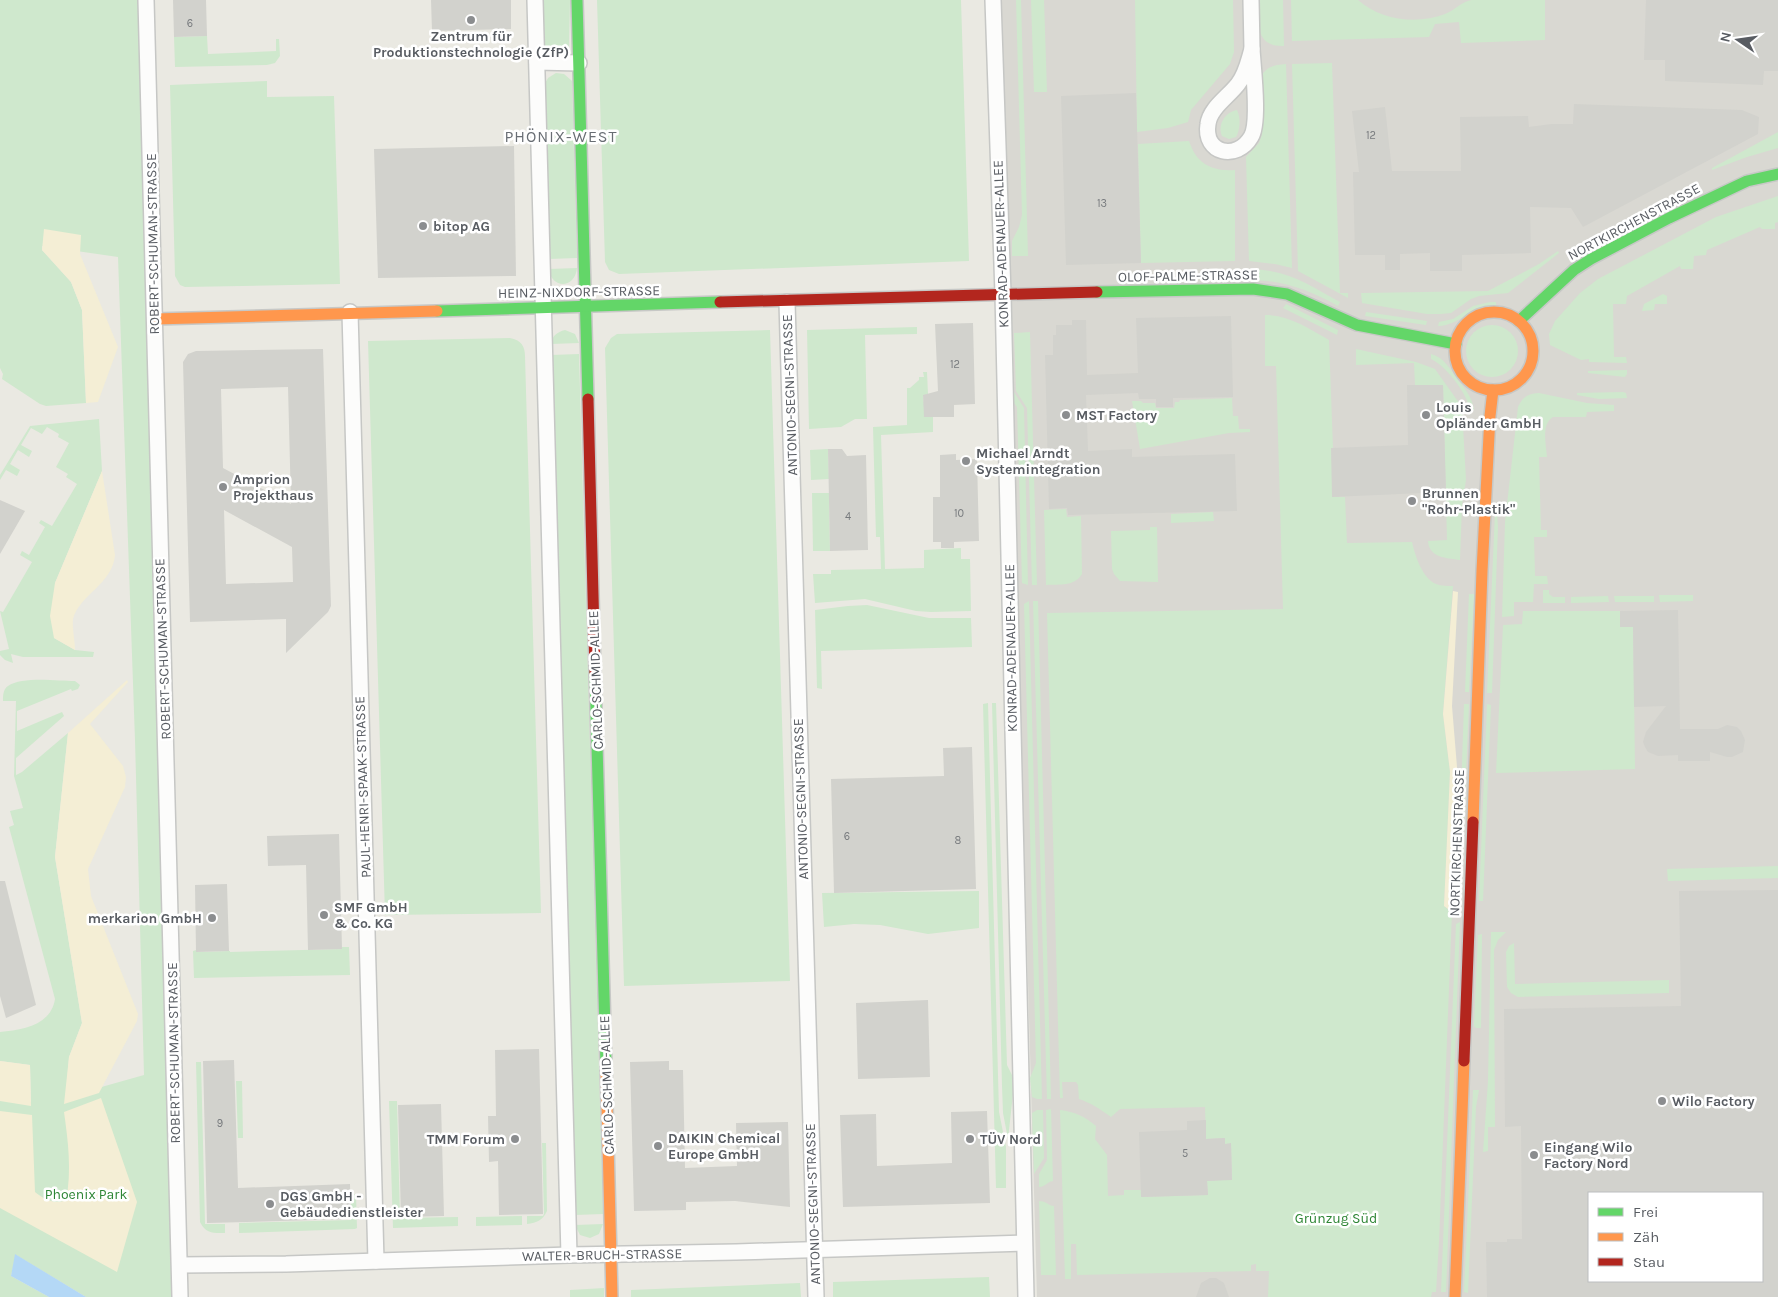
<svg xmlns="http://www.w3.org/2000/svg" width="1778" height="1297" font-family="Karla,sans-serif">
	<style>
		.industrial { fill: #d9d8d2; fill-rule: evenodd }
		.green { fill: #cfe8cd }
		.sand { fill: #f4eed5 }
		.water { fill: #b4d8f6 }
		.building { fill: #d2d2cd; fill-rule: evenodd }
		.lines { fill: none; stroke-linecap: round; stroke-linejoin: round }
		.street-casing { stroke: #c6c7c5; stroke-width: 18 }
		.fast-casing { stroke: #c7c8c6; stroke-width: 14 }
		.slow-casing { stroke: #c7c8c6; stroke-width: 14 }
		.jam-casing { stroke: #c7c8c6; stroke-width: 14 }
		.street { stroke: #fcfcfb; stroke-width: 15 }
		.fast { stroke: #63d668; stroke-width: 11 }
		.slow { stroke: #ff974d; stroke-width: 11 }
		.jam { stroke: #b3261e; stroke-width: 11 }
		.poi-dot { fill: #8b8d8f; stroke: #fff; stroke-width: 2 }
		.labels { text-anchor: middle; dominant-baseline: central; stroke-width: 5; stroke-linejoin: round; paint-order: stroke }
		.number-label { font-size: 11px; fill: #777a7d }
		.poi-label { font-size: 14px; font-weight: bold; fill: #585c62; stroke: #fff; text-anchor: start }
		.street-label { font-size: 14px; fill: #585c62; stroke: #fff }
		.park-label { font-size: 14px; fill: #2d8534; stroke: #fff }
		.quarter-label { font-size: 16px; letter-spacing: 1px; fill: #696e74; stroke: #fff }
	</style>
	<rect width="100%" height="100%" fill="#eae9e2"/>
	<!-- industrial -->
	<path class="industrial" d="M1000,0H1778V1297H1037ZM1589,1193H1762V1281H1589Z"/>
	<!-- green -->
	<g class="green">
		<path d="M0,0H139L174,1297H86L16,1255L11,1276L49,1297H0V1097L31,1102L30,1065L0,1061V1032C23,1030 51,1025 55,999L9,827L14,825L10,811L23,808L14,776L16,701H3C3,696 3,689 8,686C22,676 58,681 75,681L80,685L78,689L72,691L71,689L17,711V731L62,712L64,716L16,758V775L22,772L68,733L55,857L82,1023L69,1057L66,1097L144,1075L135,740L118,257L42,246V250L71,282L82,310L86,403L46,406L40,404L2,379L3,374L0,368Z"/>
		<path d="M541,0H570L569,50C560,60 549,57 543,46Z"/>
		<polygon points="597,0 961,0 969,261 619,274 609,270 605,262"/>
		<polygon points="1016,0 1021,0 1028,256 1012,256 1012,241 1019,227 1022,215"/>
		<polygon points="1031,0 1044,0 1047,92 1034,92"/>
		<polygon points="1135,0 1233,0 1234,52 1230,64 1191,110 1188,122 1168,128 1137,132"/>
		<path d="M1258,0H1283L1284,46C1254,47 1259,22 1258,0Z"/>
		<path d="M1291,0H1358C1380,20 1417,25 1445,14C1454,11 1462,1 1472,0C1495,0 1521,0 1545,0V40L1461,43L1459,22L1435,24L1429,37L1292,41Z"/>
		<polygon points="207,36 208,54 276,51 276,39 279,39 280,56 275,63 267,65 175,67 174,37"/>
		<polygon points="1332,63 1340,293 1348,293 1348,298 1298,271 1292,64"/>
		<path d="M1286,64L1292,268L1275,264L1249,261L1246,157L1259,143L1262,134L1260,79C1265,67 1273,65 1286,64Z"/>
		<polygon points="556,73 564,74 572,81 577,258 549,259 543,87 548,78"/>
		<polygon points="267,81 267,97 334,96 340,284 185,287 180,285 175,276 170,85"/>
		<path d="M1237,110C1241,118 1240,130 1236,137L1229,139L1222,136C1217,125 1225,112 1237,110Z"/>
		<polygon points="1778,132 1778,148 1747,157 1712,170 1712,168"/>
		<path d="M1189,141C1191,146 1194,154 1198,158C1208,169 1222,171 1235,170V261L1141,263L1138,144Z"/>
		<polygon points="1778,196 1778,222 1775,223 1775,229 1762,229 1760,227 1707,250 1706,255 1694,256 1693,269 1681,269 1680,266 1627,296 1626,304 1613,304 1614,357 1626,357 1627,363 1589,362 1589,359 1581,360 1550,345 1549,334 1555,321 1580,293 1598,279 1716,217"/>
		<polygon points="1558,251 1559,253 1508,293 1479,296 1471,299 1451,313 1441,314 1427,314 1362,303 1361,293 1488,291 1539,264"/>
		<path d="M577,268C575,289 551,289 549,269Z"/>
		<path d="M1249,269C1289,270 1307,284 1340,302L1338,306C1309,290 1283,280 1249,280Z"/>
		<polygon points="1663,294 1667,296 1667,304 1655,304 1654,310 1642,311 1644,304"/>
		<path d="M1490,302H1496V306C1471,305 1461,325 1438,326L1439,322L1453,319L1473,306Z"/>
		<polygon points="1286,304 1338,330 1337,335 1283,308"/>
		<polygon points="1366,312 1427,321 1426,325 1365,316"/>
		<path d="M1265,315C1289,315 1308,328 1329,340L1333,448L1332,497H1345L1347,543L1412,542C1415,555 1422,578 1436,584C1441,586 1448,586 1453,586L1443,714L1450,772L1444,906L1452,912L1439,1242L1436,1292H1432L1431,1297H1268L1269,1271H1256V1264L1251,1265V1271L1077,1275L1076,1244H1071V1279H1065L1060,1110C1075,1112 1084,1116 1096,1126L1095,1139L1107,1155L1108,1196L1124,1195V1190H1141V1197L1208,1195L1207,1181L1232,1179L1231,1144H1225L1224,1138L1206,1139L1205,1107L1120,1109L1111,1117C1100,1109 1091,1103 1079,1099L1078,1085L1076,1082H1062L1063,1098H1060L1047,613L1283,609L1276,366H1265Z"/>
		<circle cx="1492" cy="351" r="26"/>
		<polygon points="917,327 917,334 865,335 867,419 855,419 841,427 809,429 807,330"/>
		<path d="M565,330L575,334L579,343L551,344C552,336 557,332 565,330Z"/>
		<polygon points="770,330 790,981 624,986 605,348 611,338 617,334"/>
		<polygon points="1030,332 1037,585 1032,585 1027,408 1016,391 1014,333"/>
		<path d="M510,338C521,340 525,346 525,356L541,913L385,915L368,341Z"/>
		<path d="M1356,349L1416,362L1435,369L1462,407L1466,480L1462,505L1460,560C1447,558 1429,558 1428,541L1447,540L1443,385H1415L1414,363L1356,365Z"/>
		<polygon points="579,354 603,1214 575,1215 551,355"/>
		<path d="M1431,354C1445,358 1449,368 1457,379C1465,389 1472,396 1474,410H1470C1467,393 1446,366 1431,359Z"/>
		<polygon points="1627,370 1627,374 1625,377 1588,373 1588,371"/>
		<polygon points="923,372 927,372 928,394 923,396 926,417 933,417 933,432 881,435 885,569 924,568 924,550 961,548 961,559 970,559 971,611 931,612 916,611 865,599 815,603 813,574 831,574 831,570 881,569 880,537 876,537 873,427 907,425 907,388 910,388 919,380 919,377 924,377"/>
		<polygon points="1012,389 1024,408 1028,585 1022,583 1017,407 1012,400"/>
		<polygon points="1623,392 1626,393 1627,398 1599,399 1577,395 1577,393"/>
		<path d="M1539,393L1587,403L1614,405V411L1587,412L1586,417H1553C1541,424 1546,444 1547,457H1539L1541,530H1547V537H1534L1535,576H1547L1548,584H1534L1533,602H1514V616L1502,617L1505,522L1518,407C1523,397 1527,394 1539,393Z"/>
		<polygon points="1232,398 1233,416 1238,416 1239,429 1250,429 1250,432 1229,433 1140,449 1132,401 1141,401 1143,403 1155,403 1156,408 1174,408 1175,402 1179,402 1180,400"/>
		<polygon points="99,419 102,471 55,583 54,638 75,650 94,652 93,657 23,657 11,654 13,663 5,660 0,655 0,651 9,649 0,611 3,612 32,562 20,555 22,551 29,555 45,527 39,523 41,520 52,526 77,484 66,477 68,474 56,467 69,443 58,437 59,434 47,427 42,434 31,428 21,445 32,451 29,457 18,450 10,464 20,470 17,476 6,470 0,480 0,475 30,426"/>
		<polygon points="828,449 829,479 811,480 810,450"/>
		<polygon points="812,493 829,493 830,551 813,551"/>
		<path d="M1066,509L1067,517L1081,516L1082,574C1074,587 1060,584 1046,585L1044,510Z"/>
		<polygon points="1213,512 1214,521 1171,523 1171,514"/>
		<polygon points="1495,513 1497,513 1498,527 1492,693 1487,693"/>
		<polygon points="1150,527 1157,527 1158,582 1120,581 1114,574 1112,569 1111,531 1150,530"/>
		<polygon points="1543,590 1549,590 1549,594 1553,597 1565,597 1565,603 1543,603"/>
		<polygon points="1469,594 1474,594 1469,692 1465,692"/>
		<polygon points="1659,595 1693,595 1693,601 1660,602"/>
		<polygon points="1608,596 1609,602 1571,603 1571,597"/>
		<polygon points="1614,596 1654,596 1654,602 1615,602"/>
		<polygon points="1029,601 1042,1099 1037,1099 1032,1097 1030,1078 1036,1063 1024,604"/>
		<polygon points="1033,601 1038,601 1051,1099 1047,1099"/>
		<polygon points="867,605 929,618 971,618 972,647 821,651 822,689 817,688 815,610 848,606"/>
		<polygon points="1523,611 1633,611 1635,769 1496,773 1503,625 1522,624"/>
		<polygon points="988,703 999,1112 1006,1147 1006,1188 996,1188 983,704"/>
		<polygon points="992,703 996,703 1007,1065 1013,1077 1013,1094 1008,1139 1003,1113 1002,1086"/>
		<polygon points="1464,704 1469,704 1460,914 1457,912"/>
		<polygon points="1487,704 1491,705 1483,901 1479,901"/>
		<polygon points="1778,866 1778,878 1668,881 1667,869"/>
		<polygon points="979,891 979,928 928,934 880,925 854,924 824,927 822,893"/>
		<polygon points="1460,922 1446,1292 1441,1292 1456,924"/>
		<polygon points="1491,932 1506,932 1498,940 1494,950 1495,1127 1488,1127 1488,1151 1483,1152 1488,1081"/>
		<polygon points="1482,934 1481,1028 1476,1028 1474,1026 1478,935"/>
		<polygon points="1514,943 1515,984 1669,980 1669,993 1518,997 1511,993 1507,987 1506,952 1509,946"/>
		<polygon points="342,947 349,947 350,975 194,978 193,951 196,950 197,952 230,951 230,952 342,949"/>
		<path d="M196,1062H201L205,1224H225V1233C213,1233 206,1234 200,1222Z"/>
		<polygon points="236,1081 242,1081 243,1138 238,1138"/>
		<polygon points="1473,1090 1479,1090 1476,1107 1468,1293 1464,1292"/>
		<polygon points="389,1101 397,1101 400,1218 458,1217 458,1226 393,1228"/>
		<path d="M1051,1109L1053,1181C1047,1182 1045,1187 1039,1187V1174L1047,1160L1046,1110Z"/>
		<polygon points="1037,1110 1043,1110 1044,1158 1034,1174 1032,1113"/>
		<path d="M542,1143H546L547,1211C543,1220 537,1223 527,1224V1216H543L544,1214Z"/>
		<polygon points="351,1194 356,1194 357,1228 355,1229 239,1233 239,1223 351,1220"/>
		<path d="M1039,1201C1046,1201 1049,1206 1054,1206L1056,1275H1041Z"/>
		<polygon points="522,1216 522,1225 476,1226 476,1217"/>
		<polygon points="603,1224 599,1234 590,1238 580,1235 575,1225"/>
		<polygon points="989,1277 990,1297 833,1297 833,1282"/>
		<polygon points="800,1283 801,1297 631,1297 631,1290"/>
		<polygon points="604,1288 604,1297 570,1297 570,1290"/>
	</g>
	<!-- sand -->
	<g class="sand">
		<polygon points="44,229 81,235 80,254 118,347 98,402 86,403 82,310 71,282 42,250"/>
		<path d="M102,471L115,555C113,584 79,595 73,619C72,628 75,641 75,650L54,638L50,616L55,583Z"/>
		<polygon points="1453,591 1458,592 1452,706 1457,767 1452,912 1444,906 1450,772 1443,714"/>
		<polygon points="127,680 128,682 90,724 123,766 126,777 125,787 88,869 91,896 138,1014 137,1021 99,1093 64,1104 69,1057 82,1023 55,857 68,733"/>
		<polygon points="0,1061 30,1065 31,1106 0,1101"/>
		<path d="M101,1098L137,1202L117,1272L0,1208V1111L32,1115L35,1192C44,1199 54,1205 66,1200C72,1172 68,1140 64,1112Z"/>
	</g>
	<!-- water -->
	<polygon class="water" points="15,1254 86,1297 49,1297 11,1276"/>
	<!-- building -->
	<g class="building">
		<polygon points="173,0 206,0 207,36 174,37"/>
		<polygon points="431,0 511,0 511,29 432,31"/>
		<polygon points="1646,0 1778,0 1778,71 1764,71 1763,85 1665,81 1665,60 1644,60"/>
		<polygon points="1136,93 1141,263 1066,265 1061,96"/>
		<polygon points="1574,104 1742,110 1759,117 1758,134 1583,227 1571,208 1530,207 1531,253 1462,255 1462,271 1430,271 1430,253 1400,254 1400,270 1385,270 1385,255 1355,255 1353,172 1359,172 1352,111 1385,107 1392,171 1461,171 1460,117 1528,116 1529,127 1552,124 1573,124"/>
		<polygon points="514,146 516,276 378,278 374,149"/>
		<polygon points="1231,316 1233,397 1173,398 1173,407 1156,407 1156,399 1139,399 1138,393 1086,395 1088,451 1132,449 1132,457 1235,454 1237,511 1068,515 1067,508 1049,509 1045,355 1053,355 1053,335 1056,335 1056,325 1072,325 1072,320 1086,320 1087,375 1138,373 1136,318"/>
		<polygon points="973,323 975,404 954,405 954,417 924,417 923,395 938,391 935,324"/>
		<path d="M323,349L331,606L328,612L286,653V619L190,622L183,362L188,354L196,351ZM288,387L291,504L223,468L221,389ZM224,510L292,547L293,582L226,584Z"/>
		<polygon points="1407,385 1443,385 1446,492 1332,497 1331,448 1408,445"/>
		<polygon points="828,449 842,449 847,456 866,455 868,550 830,551"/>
		<polygon points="956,454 956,460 977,459 979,541 954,542 954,548 941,548 941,542 933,542 933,497 940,497 940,455"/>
		<polygon points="0,500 25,511 0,554"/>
		<polygon points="1678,610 1680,729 1718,729 1727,725 1737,727 1741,731 1745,740 1743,752 1732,757 1727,757 1710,752 1710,761 1678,761 1678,755 1658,756 1648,752 1645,747 1643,742 1646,732 1666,706 1634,707 1633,627 1620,627 1620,611"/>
		<polygon points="972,747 976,889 834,893 831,779 944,776 943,748"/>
		<polygon points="339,834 342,949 308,950 306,865 268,866 267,836"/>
		<polygon points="0,881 5,881 36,1005 6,1018 0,996"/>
		<polygon points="227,884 229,951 196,952 195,885"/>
		<path d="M1778,890V1297H1487L1486,1242H1507V1239H1522L1521,1126L1505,1127L1504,1009L1681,1006L1679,891ZM1589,1193H1762V1281H1589Z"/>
		<polygon points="928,1000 930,1077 858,1079 856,1003"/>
		<polygon points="539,1049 543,1214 499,1215 498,1161 489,1162 488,1116 496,1116 495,1050"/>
		<polygon points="234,1060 238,1188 350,1184 351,1219 207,1223 203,1061"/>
		<polygon points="669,1061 669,1070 683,1070 685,1168 737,1166 736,1123 788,1122 790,1207 735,1201 686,1202 686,1210 634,1211 630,1062"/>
		<polygon points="441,1104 444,1216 401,1217 398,1105"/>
		<polygon points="987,1111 990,1203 843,1207 840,1115 876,1114 877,1166 952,1163 951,1112"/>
		<polygon points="1206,1120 1206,1139 1225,1138 1225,1144 1231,1143 1232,1180 1207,1181 1208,1195 1141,1197 1139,1132 1187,1130 1187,1121"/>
		<polygon points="1210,1278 1216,1278 1224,1283 1229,1297 1196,1297 1201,1283"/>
	</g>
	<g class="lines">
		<!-- street casing -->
		<g class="street-casing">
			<g id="street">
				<polyline points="146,0 180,1297"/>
				<polyline points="535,0 569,1255"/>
				<polyline points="993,0 1003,294 1026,1297"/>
				<polyline points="1251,0 1252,49"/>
				<path d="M1252,49C1253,67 1260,123 1251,137C1237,161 1203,154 1208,124C1210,108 1228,97 1238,84C1246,74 1248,62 1252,49Z"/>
				<polyline points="537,62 579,63"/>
				<polyline points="787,302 816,1297"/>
				<polyline points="350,312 376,1261"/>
				<polyline points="180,1265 286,1264 569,1255 736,1252 1024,1243"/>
			</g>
		</g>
		<!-- fast casing -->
		<g class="fast-casing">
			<g id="fast">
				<polyline points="577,0 588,399"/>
				<polyline points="1097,292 1253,289 1287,294 1357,325 1456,344"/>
				<polyline points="437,311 720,302"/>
				<polyline points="1519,321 1574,270 1591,259 1669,218 1747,181 1778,174"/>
				<polyline points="595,673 606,1066"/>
			</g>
		</g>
		<!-- slow casing -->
		<g class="slow-casing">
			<g id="slow">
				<circle cx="1494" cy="351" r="39"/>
				<polyline points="155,319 437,311"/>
				<polyline points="1473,822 1482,571 1490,416 1493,390"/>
				<polyline points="606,1066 612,1297"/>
				<polyline points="1455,1297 1464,1061"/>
			</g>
		</g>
		<!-- jam casing -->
		<g class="jam-casing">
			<g id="jam">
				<polyline points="720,302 1097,292"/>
				<polyline points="588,399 595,673"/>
				<polyline points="1464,1061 1473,822"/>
			</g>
		</g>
		<!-- street -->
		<use href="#street" class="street"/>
		<!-- fast -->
		<use href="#fast" class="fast"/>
		<!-- slow -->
		<use href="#slow" class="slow"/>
		<!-- jam -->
		<use href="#jam" class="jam"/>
	</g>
	<!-- markers -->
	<g class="poi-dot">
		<circle cx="471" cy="20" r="5"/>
		<circle cx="423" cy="226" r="5"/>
		<circle cx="1066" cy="415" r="5"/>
		<circle cx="1426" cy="415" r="5"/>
		<circle cx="966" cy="461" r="5"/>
		<circle cx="223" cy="487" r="5"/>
		<circle cx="1412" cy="501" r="5"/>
		<circle cx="324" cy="915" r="5"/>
		<circle cx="212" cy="918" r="5"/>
		<circle cx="1662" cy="1101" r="5"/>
		<circle cx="515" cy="1139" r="5"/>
		<circle cx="970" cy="1139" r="5"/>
		<circle cx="658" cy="1146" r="5"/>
		<circle cx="1534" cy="1155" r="5"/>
		<circle cx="270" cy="1204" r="5"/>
	</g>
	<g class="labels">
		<!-- number labels -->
		<g class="number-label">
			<text x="190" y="23">6</text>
			<text x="1371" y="135">12</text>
			<text x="1102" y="203">13</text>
			<text x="955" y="364">12</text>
			<text x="959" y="513">10</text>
			<text x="848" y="516">4</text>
			<text x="847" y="836">6</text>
			<text x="958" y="840">8</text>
			<text x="220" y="1123">9</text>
			<text x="1185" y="1153">5</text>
		</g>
		<!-- poi labels -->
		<g class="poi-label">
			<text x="471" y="36" text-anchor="middle">Zentrum für<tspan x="471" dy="16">Produktionstechnologie (ZfP)</tspan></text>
			<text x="433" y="226">bitop AG</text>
			<text x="1436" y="407">Louis<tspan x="1436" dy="16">Opländer GmbH</tspan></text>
			<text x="1076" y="415">MST Factory</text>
			<text x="976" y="453">Michael Arndt<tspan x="976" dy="16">Systemintegration</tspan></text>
			<text x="233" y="479">Amprion<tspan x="233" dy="16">Projekthaus</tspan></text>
			<text x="1422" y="493">Brunnen<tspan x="1422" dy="16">"Rohr-Plastik"</tspan></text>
			<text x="334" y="907">SMF GmbH<tspan x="334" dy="16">&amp; Co. KG</tspan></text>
			<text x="202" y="918" text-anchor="end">merkarion GmbH</text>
			<text x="1672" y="1101">Wilo Factory</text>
			<text x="668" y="1138">DAIKIN Chemical<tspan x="668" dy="16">Europe GmbH</tspan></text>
			<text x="505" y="1139" text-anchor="end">TMM Forum</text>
			<text x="980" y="1139">TÜV Nord</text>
			<text x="1544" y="1147">Eingang Wilo<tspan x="1544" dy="16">Factory Nord</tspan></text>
			<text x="280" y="1196">DGS GmbH -<tspan x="280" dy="16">Gebäudedienstleister</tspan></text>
		</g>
		<!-- street labels -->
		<g class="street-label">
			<text transform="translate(1634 222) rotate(-28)">NORTKIRCHENSTRASSE</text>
			<text transform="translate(153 244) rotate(-91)">ROBERT-SCHUMAN-STRASSE</text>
			<text transform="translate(1001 244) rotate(-92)">KONRAD-ADENAUER-ALLEE</text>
			<text transform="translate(1188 276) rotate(-1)">OLOF-PALME-STRASSE</text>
			<text transform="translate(579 292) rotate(-1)">HEINZ-NIXDORF-STRASSE</text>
			<text transform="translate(790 395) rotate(-92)">ANTONIO-SEGNI-STRASSE</text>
			<text transform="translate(1011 648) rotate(-91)">KONRAD-ADENAUER-ALLEE</text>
			<text transform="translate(163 649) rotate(-92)">ROBERT-SCHUMAN-STRASSE</text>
			<text transform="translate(596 680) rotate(-92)">CARLO-SCHMID-ALLEE</text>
			<text transform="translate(363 787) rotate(-92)">PAUL-HENRI-SPAAK-STRASSE</text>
			<text transform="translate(801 799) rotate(-92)">ANTONIO-SEGNI-STRASSE</text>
			<text transform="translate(1457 843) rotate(-88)">NORTKIRCHENSTRASSE</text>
			<text transform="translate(174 1053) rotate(-91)">ROBERT-SCHUMAN-STRASSE</text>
			<text transform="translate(607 1085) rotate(-92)">CARLO-SCHMID-ALLEE</text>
			<text transform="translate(813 1204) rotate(-92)">ANTONIO-SEGNI-STRASSE</text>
			<text transform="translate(602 1255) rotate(-1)">WALTER-BRUCH-STRASSE</text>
		</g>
		<!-- park labels -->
		<g class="park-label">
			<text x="86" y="1194">Phoenix Park</text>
			<text x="1336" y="1218">Grünzug Süd</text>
		</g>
		<!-- quarter labels -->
		<g class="quarter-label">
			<text x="561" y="136">PHÖNIX-WEST</text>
		</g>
	</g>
	<!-- legend -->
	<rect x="1588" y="1192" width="175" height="90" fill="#ffffff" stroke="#bcbec0"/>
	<rect x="1598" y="1208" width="25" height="8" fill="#63d668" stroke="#bcbec0"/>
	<text x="1633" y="1217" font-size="15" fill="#585c62">Frei</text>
	<rect x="1598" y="1233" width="25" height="8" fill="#ff974d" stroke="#bcbec0"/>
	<text x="1633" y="1242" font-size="15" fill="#585c62">Zäh</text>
	<rect x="1598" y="1258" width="25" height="8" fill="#b3261e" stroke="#bcbec0"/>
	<text x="1633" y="1267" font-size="15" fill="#585c62">Stau</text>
	<!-- north arrow -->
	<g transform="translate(1738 40) rotate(283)" stroke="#ffffff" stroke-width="4" paint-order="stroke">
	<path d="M0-4L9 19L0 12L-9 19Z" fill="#585c62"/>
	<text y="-8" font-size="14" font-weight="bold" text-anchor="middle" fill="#585c62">N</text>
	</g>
</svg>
